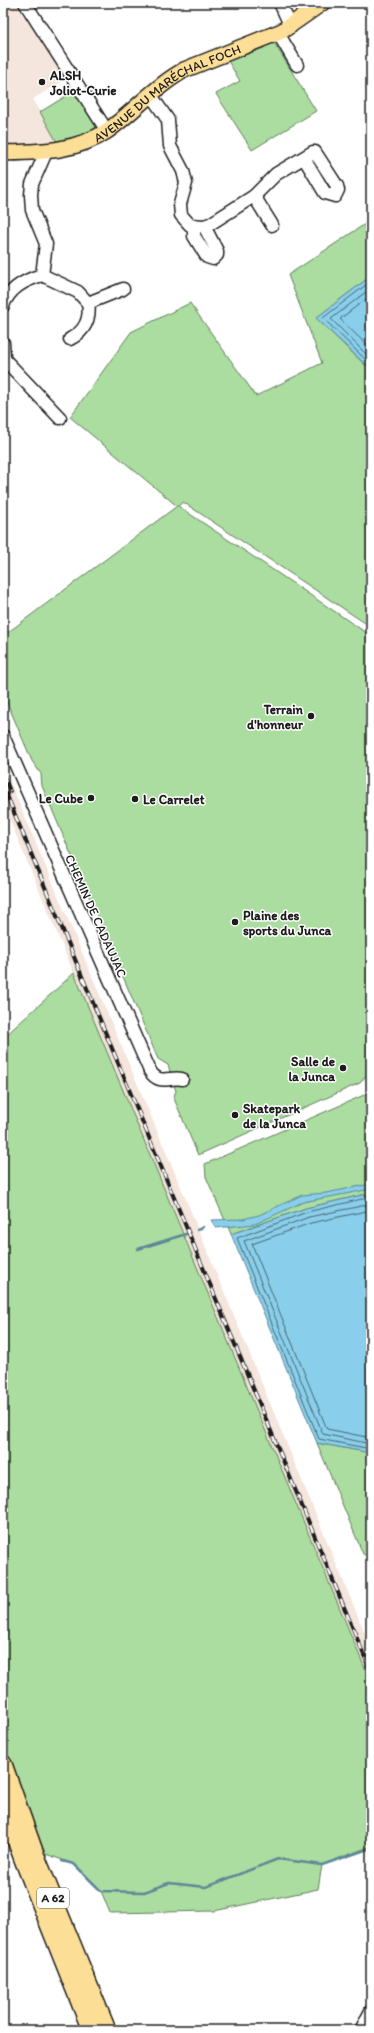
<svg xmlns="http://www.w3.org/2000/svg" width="374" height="2033" font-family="Itim,sans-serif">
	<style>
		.built { fill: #f4e5dd }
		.green { fill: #aadd9f; stroke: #637c5e }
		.water { fill: #89cfeb; stroke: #5d8798 }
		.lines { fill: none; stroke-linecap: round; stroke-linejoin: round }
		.shore { stroke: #48646f; stroke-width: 1 }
		.stream { stroke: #5d8798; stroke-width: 2.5 }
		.minor-casing { stroke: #1c1c1c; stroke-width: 15 }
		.major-casing { stroke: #1c1c1c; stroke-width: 18 }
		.highway-casing { stroke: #1c1c1c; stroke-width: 20 }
		.minor { stroke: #fff; stroke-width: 12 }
		.major { stroke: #fdde96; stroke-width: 15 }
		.highway { stroke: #fdde96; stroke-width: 17 }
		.rail-casing { stroke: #1c1c1c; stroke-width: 4 }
		.rail { stroke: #fff; stroke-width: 2.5; stroke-dasharray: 8; stroke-linecap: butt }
		.poi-dot { fill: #1c1c1c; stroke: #fff; stroke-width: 1.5 }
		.labels { text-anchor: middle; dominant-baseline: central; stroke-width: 3; stroke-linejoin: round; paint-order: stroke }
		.shield { fill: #fff; stroke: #606060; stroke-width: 1 }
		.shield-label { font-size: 12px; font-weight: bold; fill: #1c1c1c }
		.poi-label { font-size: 13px; font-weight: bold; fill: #1c1c1c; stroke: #fff; text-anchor: start }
		.street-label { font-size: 13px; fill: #1c1c1c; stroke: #fff }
	</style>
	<rect width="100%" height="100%" fill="#fff"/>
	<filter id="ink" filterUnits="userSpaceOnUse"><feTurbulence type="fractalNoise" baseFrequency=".025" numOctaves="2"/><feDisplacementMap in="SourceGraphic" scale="8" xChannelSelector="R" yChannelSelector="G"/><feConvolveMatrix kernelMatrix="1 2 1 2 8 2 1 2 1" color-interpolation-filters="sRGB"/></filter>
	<g filter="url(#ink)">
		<!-- built -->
		<g class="built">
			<polygon points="3,3 15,3 24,17 28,15 68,78 33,99 58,144 3,150"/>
			<polygon points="3,765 177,1178 371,1648 371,1683 3,804"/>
		</g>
		<!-- green -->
		<g class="green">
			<polygon points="273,41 316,111 252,150 216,94 240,81 228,61 264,48 263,46"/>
			<polygon points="76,90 100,129 58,144 40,112"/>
			<polygon points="371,220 371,276 316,318 365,365 371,364 371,627 183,502 178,506 371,636 371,1070 360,1083 198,1155 175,1101 174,1096 176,1091 168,1065 158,1059 42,786 41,774 32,761 3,693 3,636 177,506 70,417 131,332 190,303 256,396 322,363 288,275"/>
			<polygon points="74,973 371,1683 371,1846 322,1865 318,1889 214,1911 110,1913 101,1891 74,1864 3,1839 3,1038"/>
			<polygon points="371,1092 371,1195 362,1195 306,1208 231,1234 206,1177 205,1164"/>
			<polygon points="317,1443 371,1453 371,1557 363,1554"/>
		</g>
		<!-- water -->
		<g class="water">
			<polygon points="371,276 371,364 366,365 316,318"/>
			<polygon points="371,1184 371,1189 303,1202 255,1224 216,1228 211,1220 243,1219 259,1215 302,1195 326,1193"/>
			<polygon points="362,1195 371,1195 371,1453 317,1443 231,1234 306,1208"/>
		</g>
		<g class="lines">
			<!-- shore -->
			<g class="shore">
				<polyline points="371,281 323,318 366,360 371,360"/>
				<polyline points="371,288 331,319 367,355 371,355"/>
				<polyline points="371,295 340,319 371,349"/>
				<polyline points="371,1199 362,1199 307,1212 237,1238 319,1439 371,1449"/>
				<polyline points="371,1204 309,1217 244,1241 323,1434 371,1444"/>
				<polyline points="371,1210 311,1223 252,1244 327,1429 371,1438"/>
			</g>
			<!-- stream -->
			<g class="stream">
				<polyline points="197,1230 203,1227"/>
				<polyline points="138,1249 186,1234"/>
				<polyline points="3,1840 5,1841"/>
				<polyline points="62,1861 74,1864 101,1891 144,1892 169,1883 206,1887 278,1859 322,1865 371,1848"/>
			</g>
			<!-- minor casing -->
			<g class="minor-casing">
				<g id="minor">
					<polyline points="25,3 107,131"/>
					<polyline points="280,3 291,27"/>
					<polyline points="278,33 297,65"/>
					<polyline points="150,94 168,120 170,146 183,171 186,183 180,204 181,215 190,225 204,226 210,224 254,196 276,174 313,152 315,152 337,186 338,190 335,196 325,193 304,158"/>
					<polyline points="254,196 272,225"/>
					<polyline points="194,226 194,236 207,257 213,259 217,255 217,251 204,226"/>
					<path d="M42,275L78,292L88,303C91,319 84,332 70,339"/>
					<polyline points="88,303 123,289"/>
					<path d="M3,306C9,288 25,280 42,275L46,244L32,210L31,195L32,184L46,152"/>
					<polyline points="3,343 4,357"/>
					<polyline points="3,358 60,418"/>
					<path d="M3,736L150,1071C159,1086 170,1076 182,1079"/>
					<polyline points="361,2030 371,2011"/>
				</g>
			</g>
			<!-- major casing -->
			<g class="major-casing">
				<g id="major">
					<path id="s1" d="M3,153C38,152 76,152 107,131C130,115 149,93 173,77L184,70L282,31L322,3"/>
				</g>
			</g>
			<!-- highway casing -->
			<g class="highway-casing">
				<g id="highway">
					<polyline points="3,1764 35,1854 107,2030"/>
					<polyline points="3,1804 23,1859 91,2030"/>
				</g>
			</g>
			<!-- minor -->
			<use href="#minor" class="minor"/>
			<!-- major -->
			<use href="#major" class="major"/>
			<!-- highway -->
			<use href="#highway" class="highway"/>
			<!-- rail casing -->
			<g class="rail-casing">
				<g id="rail">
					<polyline points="3,775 10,791"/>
					<polyline points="3,786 371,1672"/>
				</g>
			</g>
			<!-- rail -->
			<use href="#rail" class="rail"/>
		</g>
	</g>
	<!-- markers -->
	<g class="poi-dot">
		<circle cx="42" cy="82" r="4"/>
		<circle cx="311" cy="716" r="4"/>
		<circle cx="91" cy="798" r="4"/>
		<circle cx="135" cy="799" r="4"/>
		<circle cx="235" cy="922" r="4"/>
		<circle cx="343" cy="1068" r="4"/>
		<circle cx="235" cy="1115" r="4"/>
	</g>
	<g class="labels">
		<!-- shield labels -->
		<rect class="shield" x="37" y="1888" width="32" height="20" rx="3"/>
		<g class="shield-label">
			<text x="53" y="1898">A 62</text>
		</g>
		<!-- poi labels -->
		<g class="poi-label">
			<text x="50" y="75">ALSH<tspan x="50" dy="15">Joliot-Curie</tspan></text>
			<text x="303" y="709" text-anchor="end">Terrain<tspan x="303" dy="15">d'honneur</tspan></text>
			<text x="83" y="798" text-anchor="end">Le Cube</text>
			<text x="143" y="799">Le Carrelet</text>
			<text x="243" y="915">Plaine des<tspan x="243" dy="15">sports du Junca</tspan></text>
			<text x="335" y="1061" text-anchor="end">Salle de<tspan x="335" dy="15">la Junca</tspan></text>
			<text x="243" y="1108">Skatepark<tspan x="243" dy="15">de la Junca</tspan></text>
		</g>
		<!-- street labels -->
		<g class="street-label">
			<text stroke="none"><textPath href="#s1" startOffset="180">AVENUE DU MARÉCHAL FOCH</textPath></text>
			<text transform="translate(96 916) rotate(66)">CHEMIN DE CADAUJAC</text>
		</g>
	</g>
	<!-- margin -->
	<rect width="374" height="2033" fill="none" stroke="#fff" stroke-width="16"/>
	<rect x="8" y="8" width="358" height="2017" fill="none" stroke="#1c1c1c" stroke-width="1.5" filter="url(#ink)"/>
</svg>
